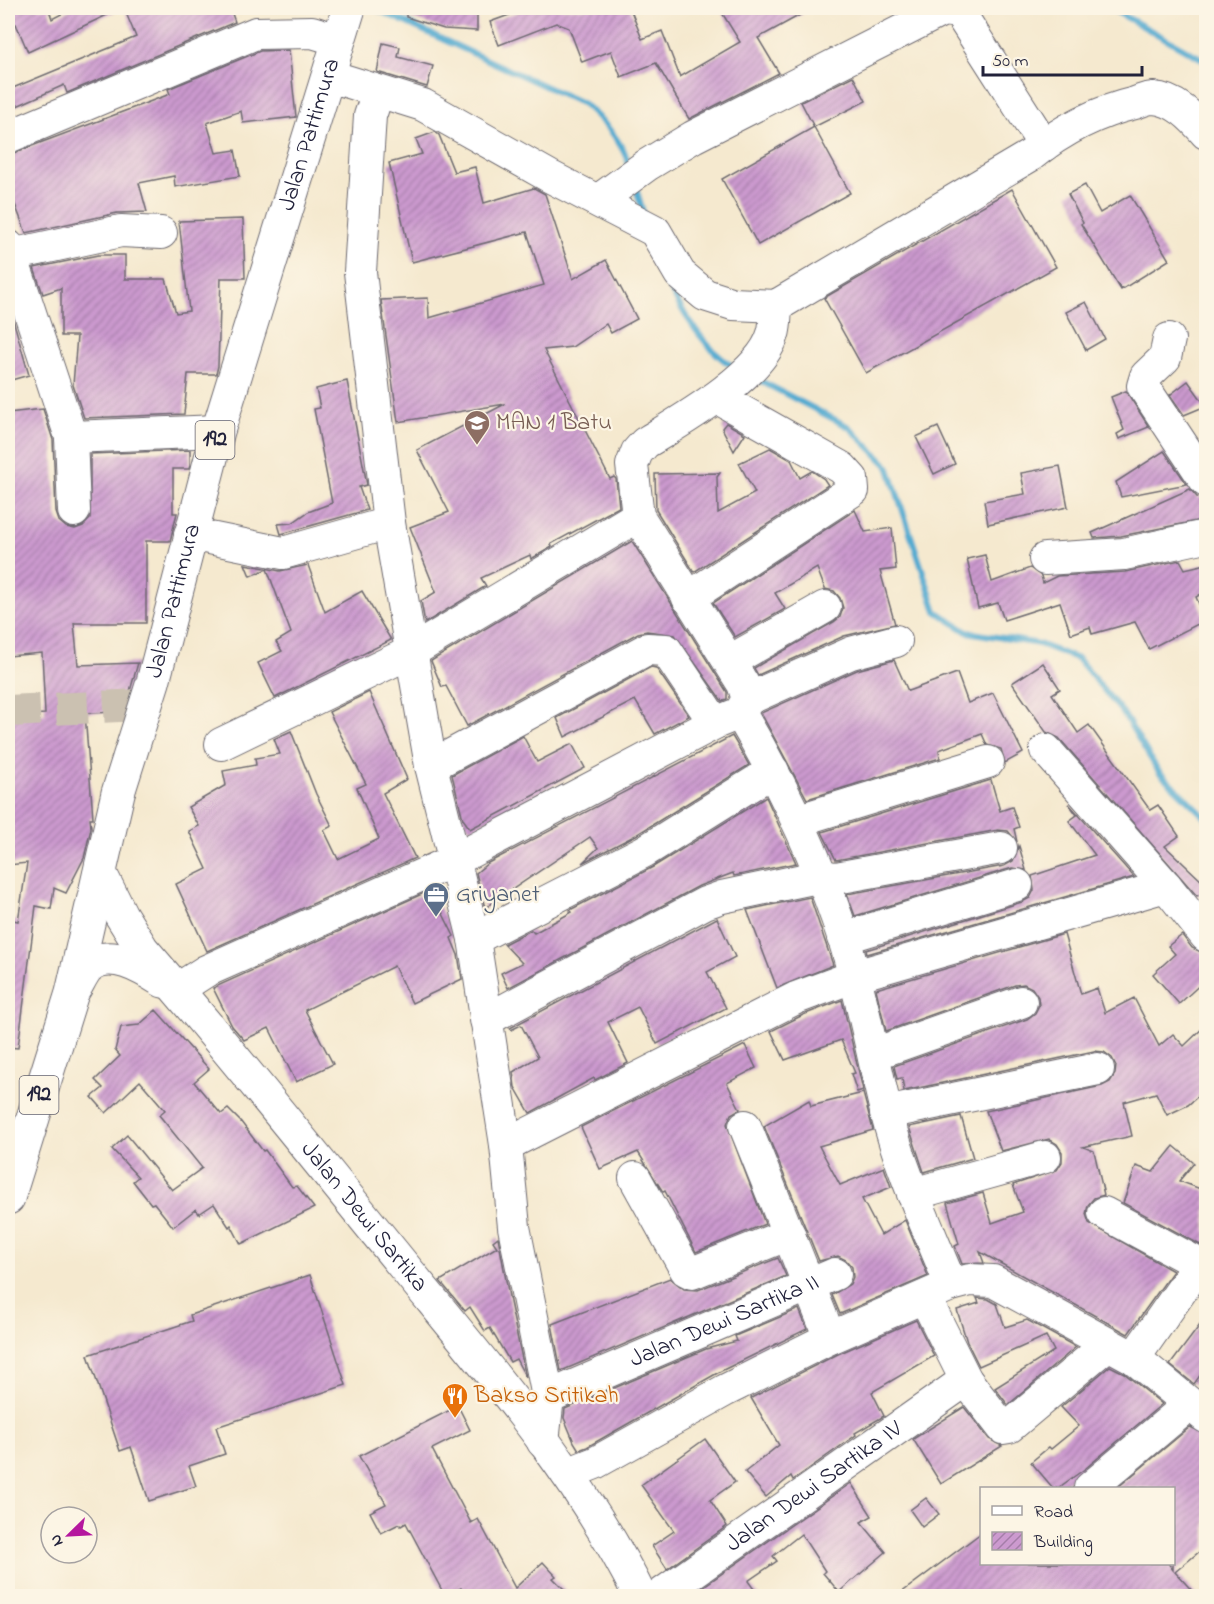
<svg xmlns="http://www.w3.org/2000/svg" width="1214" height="1604" font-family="'Indie Flower',sans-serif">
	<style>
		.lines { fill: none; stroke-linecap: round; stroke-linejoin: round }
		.stream { stroke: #53aad0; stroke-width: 6 }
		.building { fill: url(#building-hatch) }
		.minor-tunnel { stroke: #cbc1b1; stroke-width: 32; stroke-dasharray: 32 16; stroke-linecap: butt }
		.minor-casing { stroke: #6c686f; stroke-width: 34 }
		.major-casing { stroke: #6c686f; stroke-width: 35 }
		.minor { stroke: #fff; stroke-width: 32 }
		.major { stroke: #fff; stroke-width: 33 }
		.labels { text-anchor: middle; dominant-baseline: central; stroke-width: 4.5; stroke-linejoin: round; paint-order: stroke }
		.shield { fill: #fcf5e5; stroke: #63616e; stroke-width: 1.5 }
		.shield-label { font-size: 22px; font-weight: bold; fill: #22223b }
		.street-label { font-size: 24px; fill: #22223b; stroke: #fcf5e5 }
		.education-label { font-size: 24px; fill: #785e54; stroke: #fcf5e5; text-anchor: start }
		.service-label { font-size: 24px; fill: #4e5e75; stroke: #fcf5e5; text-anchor: start }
		.food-label { font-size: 24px; fill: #c56008; stroke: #fcf5e5; text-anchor: start }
	</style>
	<defs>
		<pattern id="building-hatch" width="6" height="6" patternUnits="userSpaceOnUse" patternTransform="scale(1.5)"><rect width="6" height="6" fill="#cc9acf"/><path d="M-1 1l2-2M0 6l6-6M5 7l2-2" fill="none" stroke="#a57da9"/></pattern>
	</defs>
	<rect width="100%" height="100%" fill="#fcf5e5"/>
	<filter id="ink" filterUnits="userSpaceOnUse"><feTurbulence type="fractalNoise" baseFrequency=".0167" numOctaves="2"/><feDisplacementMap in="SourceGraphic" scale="12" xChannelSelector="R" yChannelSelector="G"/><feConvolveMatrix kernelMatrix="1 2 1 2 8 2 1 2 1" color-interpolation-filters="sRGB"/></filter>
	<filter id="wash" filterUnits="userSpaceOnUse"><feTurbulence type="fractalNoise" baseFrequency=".008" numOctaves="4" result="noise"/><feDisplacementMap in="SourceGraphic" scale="24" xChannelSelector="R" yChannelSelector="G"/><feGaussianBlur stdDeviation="1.35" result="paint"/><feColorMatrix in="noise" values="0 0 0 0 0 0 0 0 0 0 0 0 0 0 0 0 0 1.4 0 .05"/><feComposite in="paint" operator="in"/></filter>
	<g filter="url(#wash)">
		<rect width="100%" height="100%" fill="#f5e9cf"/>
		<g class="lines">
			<!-- stream -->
			<g class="stream">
				<path d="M374,8L584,104C605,123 621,139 630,167"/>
				<polyline points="1110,8 1206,61"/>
				<polyline points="635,185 643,212"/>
				<path d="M666,279C679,308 707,353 736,368"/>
				<polyline points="753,377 849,427 888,466 936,611 967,632 1039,644 1078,659 1123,713 1159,772 1206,818"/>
			</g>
		</g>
		<g id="blocks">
			<!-- building -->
			<g class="building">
				<polygon points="8,8 55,8 49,10 52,19 73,8 122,8 28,52 16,24 8,28"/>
				<polygon points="124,8 230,8 235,22 67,93 64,85 8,110 8,90 136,37"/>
				<polygon points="519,8 630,8 642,39 662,31 680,77 740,42 719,8 813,8 758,38 779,73 689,119 656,63 621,77 611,51 582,62 569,28 556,23 499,45 490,22 520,11"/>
				<polygon points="406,12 477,15 477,31 444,29 406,17"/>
				<polygon points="383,43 400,47 398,57 433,66 427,87 377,72"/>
				<polygon points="289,50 296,117 243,123 241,111 207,123 216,153 235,150 240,176 175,187 174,176 139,183 147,212 117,213 26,233 8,186 8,155 170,94 168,89 260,51"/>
				<polygon points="853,76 866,101 814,127 801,102"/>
				<polygon points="814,127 850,193 758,245 722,179"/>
				<polygon points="435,132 439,135 454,172 475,167 484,203 534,188 545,194 573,279 606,260 637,319 611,333 606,324 572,347 544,350 610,479 614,477 616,479 619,507 551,544 552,547 531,559 530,555 481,578 486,586 425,623 421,601 436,592 410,527 449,512 417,450 505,404 398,422 381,300 428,298 429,318 544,285 527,232 412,262 389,163 422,154 416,139"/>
				<polygon points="1085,185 1100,213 1130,195 1169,260 1121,290 1081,224 1083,223 1068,194"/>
				<polygon points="1012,189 1056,267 866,373 824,298"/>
				<polygon points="243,219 245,278 221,278 218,366 216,374 188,374 184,414 84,418 73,385 77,336 61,336 61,288 43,294 34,268 98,255 125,255 125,279 166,279 176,313 189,311 179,221"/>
				<polygon points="1086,302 1105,339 1086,350 1066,312"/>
				<polygon points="12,316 29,375 8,381 8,317"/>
				<polygon points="347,381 367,485 359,487 367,510 281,534 278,524 292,523 308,512 332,503 314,409 320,408 316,389"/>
				<polygon points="1188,381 1206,406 1184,415 1170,395"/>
				<polygon points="1126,391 1149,427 1119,439 1117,434 1124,430 1111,397"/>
				<polygon points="43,409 53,440 56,512 59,521 66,527 75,529 83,526 90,519 90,454 190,450 190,465 189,469 173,469 173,513 177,513 170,541 146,541 146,623 74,623 78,665 138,663 124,712 85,713 93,818 90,818 91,828 84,858 66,893 54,888 51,909 36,906 18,1048 8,1047 8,919 18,921 27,863 8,865 8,716 45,714 42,653 8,656 8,413"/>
				<polygon points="726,423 745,434 734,451 722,428"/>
				<polygon points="938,427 955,464 934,474 916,437"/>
				<polygon points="770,448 791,460 800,478 812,471 824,479 828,485 694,572 656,510 655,474 720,473 717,477 718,513 755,493 739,463"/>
				<polygon points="1164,451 1187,484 1121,497 1116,482"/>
				<polygon points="1060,466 1068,507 988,524 984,501 1025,494 1021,473"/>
				<polygon points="1190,489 1197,497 1206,499 1206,519 1121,536 1094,538 1092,533"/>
				<polygon points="855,510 865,532 892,528 896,569 880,571 895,624 844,636 758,675 754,668 834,622 840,617 843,608 840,598 834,591 825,589 817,568 775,593 785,609 735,637 713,603"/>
				<polygon points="632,541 727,692 727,699 722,701 675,635 647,631 638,633 467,726 446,686 442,687 431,661"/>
				<polygon points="985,555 992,582 1030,568 1041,576 1043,583 1057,576 1125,572 1180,560 1185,569 1206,564 1206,591 1196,597 1206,620 1149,649 1135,622 1092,634 1090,627 1071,634 1060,602 1004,620 998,603 978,608 967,559"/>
				<polygon points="245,564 280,571 308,565 325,612 362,591 391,640 275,698 258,663 282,651 276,642 291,633 267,569 250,576"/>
				<polygon points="894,660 908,691 957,673 968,703 993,693 1023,753 1005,763 1001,749 987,745 982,734 939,750 940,758 807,799 761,713 857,670"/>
				<polygon points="1043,663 1060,689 1052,694 1078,733 1089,725 1150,810 1158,805 1179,836 1165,846 1206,885 1206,893 1197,896 1059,738 1046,732 1012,683"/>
				<polygon points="651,667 656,668 689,716 655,734 635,700 565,737 557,718"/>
				<polygon points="369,692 407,779 383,793 415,858 207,951 176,884 207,869 189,831 199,826 188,807 226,785 223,771 256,765 255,758 280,754 274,739 291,731 316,794 332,826 324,830 338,859 379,839 357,788 366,784 329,712"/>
				<polygon points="523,736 537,762 572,744 585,768 470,829 463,819 452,775"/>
				<polygon points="732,736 749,765 636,835 582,863 598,848 590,837 485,908 476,873 488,863"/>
				<polygon points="991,780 1000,811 1012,807 1019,827 1014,829 1017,842 1008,831 998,830 836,860 822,832"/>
				<polygon points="766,797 796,863 734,876 733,873 699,886 508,988 501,973 522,963 504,944 531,930 534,933 572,912 570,910 653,867"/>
				<polygon points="1069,804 1134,877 867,954 866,950 1022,902 1030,898 1034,890 1032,876 1095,855 1069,821 1077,815"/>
				<polygon points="1019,846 1026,870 1012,868 855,916 847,894 1004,866 1013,861"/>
				<polygon points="431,890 454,936 451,938 458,955 462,979 412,1003 394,966 305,1010 333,1064 296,1082 269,1028 244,1040 232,1026 213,988"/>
				<polygon points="810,897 833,965 777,988 747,910"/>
				<polygon points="717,918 735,957 707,972 726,1008 657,1044 638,1007 608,1022 628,1063 595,1080 594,1078 530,1113 515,1087 513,1072 538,1057 521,1025 511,1030 510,1028"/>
				<polygon points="1064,934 1081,994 1097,988 1105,1013 1134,998 1159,1046 1173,1034 1184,1046 1206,1025 1206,1089 1188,1105 1167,1115 1156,1093 1124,1102 1132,1136 1083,1147 1094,1151 1104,1195 1094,1198 1088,1205 1086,1214 1089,1223 1173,1271 1128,1334 980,1252 984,1263 962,1264 955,1246 959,1244 947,1203 983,1193 992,1223 1023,1212 1013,1185 1057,1170 1062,1162 1062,1152 1057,1144 1049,1139 1001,1151 986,1111 1102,1086 1110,1082 1115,1074 1116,1066 1112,1058 1104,1052 1094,1051 904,1091 902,1078 897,1079 894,1066 1027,1019 1035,1013 1039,1005 1038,997 1032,988 1024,984 1015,985 886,1031 876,989"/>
				<polygon points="1182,935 1192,948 1206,954 1206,979 1179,1004 1153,974 1175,954 1168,946"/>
				<polygon points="842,1000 863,1090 857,1092 851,1074 855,1073 841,1040 785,1060 771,1031 803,1015"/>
				<polygon points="156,1010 209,1069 194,1082 221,1114 228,1109 241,1122 263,1151 265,1150 292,1187 297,1186 314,1208 241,1244 231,1225 229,1227 214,1204 199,1214 196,1209 173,1227 154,1203 151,1204 133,1181 138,1177 112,1149 127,1135 172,1190 202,1168 159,1115 165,1110 140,1081 106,1113 92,1097 103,1088 95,1080 120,1056 115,1050 121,1027 139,1025"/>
				<polygon points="745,1045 756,1068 727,1083 740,1109 731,1114 727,1124 765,1224 696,1252 665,1191 663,1192 638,1152 600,1169 581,1127"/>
				<polygon points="863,1093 873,1130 819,1146 840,1185 884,1167 891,1187 862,1199 881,1235 905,1220 928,1276 840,1314 832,1295 850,1284 853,1277 852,1267 846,1260 838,1256 819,1261 764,1126 809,1100 811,1106"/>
				<polygon points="961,1116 973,1158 924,1172 909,1127"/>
				<polygon points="1174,1146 1194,1163 1179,1181 1206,1191 1206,1248 1123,1203 1136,1166 1153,1172"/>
				<polygon points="498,1237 510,1302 526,1378 516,1359 510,1362 490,1328 485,1331 470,1307 465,1311 440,1281 497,1247 493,1241"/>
				<polygon points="778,1258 786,1276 561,1371 552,1324 670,1278 684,1289 698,1290"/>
				<polygon points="310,1275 346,1385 216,1427 225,1454 189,1466 196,1486 149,1501 131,1447 120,1451 88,1355 192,1321 190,1315"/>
				<polygon points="977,1298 988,1299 997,1304 1005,1327 1027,1320 1076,1347 1008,1405 995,1388 1054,1351 1046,1336 979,1366 967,1342 957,1310 979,1303"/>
				<polygon points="799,1309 807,1329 721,1371 587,1447 579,1450 574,1442 564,1418 565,1409 706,1349 737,1341 735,1336"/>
				<polygon points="1206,1317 1206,1367 1194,1384 1170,1365"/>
				<polygon points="916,1320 934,1356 872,1392 884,1416 855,1433 856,1435 793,1480 791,1476 766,1497 745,1472 779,1445 751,1398 838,1354"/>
				<polygon points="1110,1366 1124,1373 1162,1404 1086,1468 1058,1488 1053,1488 1031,1462 1049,1447 1051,1449 1079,1426 1061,1407"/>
				<polygon points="458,1406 470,1430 432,1449 471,1523 478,1519 515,1588 543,1562 556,1576 553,1578 571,1596 465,1596 461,1588 445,1596 406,1523 401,1526 399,1524 381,1533 370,1512 386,1504 359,1456"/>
				<polygon points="964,1407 989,1439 1002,1446 941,1484 913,1439"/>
				<polygon points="1190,1427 1206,1434 1206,1546 1175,1572 1197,1596 897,1596 981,1533 981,1563 1168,1563 1173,1570 1173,1488 1117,1488"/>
				<polygon points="705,1439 735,1482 710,1500 727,1526 667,1569 652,1546 674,1531 641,1485"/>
				<polygon points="851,1483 872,1516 861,1522 886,1552 839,1592 823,1573 825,1571 801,1534 773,1556 777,1561 748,1581 759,1596 690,1596"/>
				<polygon points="926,1498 939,1514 922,1527 910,1510"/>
			</g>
		</g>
	</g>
	<g filter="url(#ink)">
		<use href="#blocks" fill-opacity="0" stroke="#6c686f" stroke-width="1.5"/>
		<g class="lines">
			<!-- minor-tunnel -->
			<polyline class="minor-tunnel" points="8,711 142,705"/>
			<!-- minor casing -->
			<g class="minor-casing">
				<g id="minor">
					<path d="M330,76L423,105L549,176L655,231L680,274L705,295L733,304L776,306L1031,155C1062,130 1097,112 1135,103C1140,101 1148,98 1153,98C1175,99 1193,118 1206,133"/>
					<polyline points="378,92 370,116 360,272 389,523 431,766 474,939 506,1145 514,1227 548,1397 543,1442"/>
					<polyline points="8,137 256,33 312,32 339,40"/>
					<polyline points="599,200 647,165 693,137 943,10 959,12 1044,145"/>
					<polyline points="8,246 71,437 74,511"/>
					<polyline points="11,255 121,231 161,233"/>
					<polyline points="1169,339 1165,358 1146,376 1143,386 1206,481"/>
					<polyline points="71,437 218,431"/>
					<polyline points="190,534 283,553 389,523"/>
					<polyline points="1045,559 1124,554 1206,536"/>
					<polyline points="688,598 853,490 852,479 842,468 718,398"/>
					<polyline points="730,661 825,607"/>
					<polyline points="748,699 851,653 896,641"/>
					<path d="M740,713C783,786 818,858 844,939C862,995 872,1054 886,1111C901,1171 928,1228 951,1285"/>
					<polyline points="221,744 411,652 638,516"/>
					<polyline points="1046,750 1166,886 1206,936"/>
					<polyline points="431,766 647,649 666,650 715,723"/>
					<polyline points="799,820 988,762"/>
					<polyline points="843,938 1017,885"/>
					<polyline points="474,939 645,851 773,771"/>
					<path d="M178,989L206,971L453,861L715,723L740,713L748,699L743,684L638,516L632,465L637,452L645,443C681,421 762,375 773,334C776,325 775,315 776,306"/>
					<polyline points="486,1020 705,903 722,897 822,876 836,878 1001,848"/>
					<polyline points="874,1054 1021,1002"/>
					<polyline points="886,1113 1098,1069"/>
					<polyline points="745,1126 830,1338"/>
					<polyline points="506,1145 796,998 855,976 1166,886"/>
					<polyline points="635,1178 686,1270 692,1273 789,1234"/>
					<polyline points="913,1194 1045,1157"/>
					<polyline points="1104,1213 1206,1268"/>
					<polyline points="925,1298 966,1380 1003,1428 1009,1427 1108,1344"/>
					<polyline points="1134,1358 1199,1265"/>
					<path id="s1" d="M548,1397L835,1274"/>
					<polyline points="567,1474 595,1463 726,1390 830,1338 951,1285 970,1280 993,1281 1134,1358 1206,1417"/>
					<polyline points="1090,1488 1190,1404"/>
					<path id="s2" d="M662,1594L966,1380"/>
				</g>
			</g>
			<!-- major casing -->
			<g class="major-casing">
				<g id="major">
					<path id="s3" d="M100,873L121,915L142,949C232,1052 316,1159 402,1264C488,1369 580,1474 640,1596"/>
					<path d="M73,991C78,984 82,973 88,967C110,947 144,969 163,981"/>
					<path id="s4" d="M8,1198L72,993L118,793L153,682L218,431L349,8"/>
				</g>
			</g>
			<!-- minor -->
			<use href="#minor" class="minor"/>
			<!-- major -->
			<use href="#major" class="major"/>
		</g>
	</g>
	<!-- icons -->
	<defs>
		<g id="school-pin" transform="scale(1.35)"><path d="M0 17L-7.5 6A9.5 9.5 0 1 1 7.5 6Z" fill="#8d6e63" stroke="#fcf5e5"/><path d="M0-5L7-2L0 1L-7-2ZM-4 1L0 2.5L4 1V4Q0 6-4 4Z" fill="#fff"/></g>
		<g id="office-pin" transform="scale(1.35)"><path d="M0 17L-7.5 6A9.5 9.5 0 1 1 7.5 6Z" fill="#5c6f8a" stroke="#fcf5e5"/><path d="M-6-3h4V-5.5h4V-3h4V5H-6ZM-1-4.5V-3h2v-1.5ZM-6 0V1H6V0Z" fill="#fff"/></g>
		<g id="restaurant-pin" transform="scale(1.35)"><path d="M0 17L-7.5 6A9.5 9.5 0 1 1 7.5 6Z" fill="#e8710a" stroke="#fcf5e5"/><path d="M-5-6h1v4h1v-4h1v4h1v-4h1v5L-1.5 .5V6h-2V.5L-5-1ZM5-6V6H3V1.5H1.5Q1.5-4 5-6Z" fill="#fff"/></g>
	</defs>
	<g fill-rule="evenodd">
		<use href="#school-pin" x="477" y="423"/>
		<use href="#office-pin" x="436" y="895"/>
		<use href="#restaurant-pin" x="455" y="1396"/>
	</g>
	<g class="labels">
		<!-- shield labels -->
		<g class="shield">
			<rect x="195.5" y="421" width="39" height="38" rx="4.5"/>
			<rect x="19.5" y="1076" width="39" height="38" rx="4.5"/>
		</g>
		<g class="shield-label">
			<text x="215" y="440">192</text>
			<text x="39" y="1095">192</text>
		</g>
		<!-- street labels -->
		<g class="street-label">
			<text stroke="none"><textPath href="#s4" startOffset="1106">Jalan Pattimura</textPath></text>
			<text stroke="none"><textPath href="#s4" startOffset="620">Jalan Pattimura</textPath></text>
			<text stroke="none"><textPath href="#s3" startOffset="435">Jalan Dewi Sartika</textPath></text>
			<text stroke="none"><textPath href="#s1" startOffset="192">Jalan Dewi Sartika II</textPath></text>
			<text stroke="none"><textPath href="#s2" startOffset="186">Jalan Dewi Sartika IV</textPath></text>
		</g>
		<!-- education labels -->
		<g class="education-label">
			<text x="496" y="423">MAN 1 Batu</text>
		</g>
		<!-- service labels -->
		<g class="service-label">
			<text x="456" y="895">Griyanet</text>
		</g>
		<!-- food labels -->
		<g class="food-label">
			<text x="474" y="1396">Bakso Sritikah</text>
		</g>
	</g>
	<!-- margin -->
	<rect width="1214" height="1604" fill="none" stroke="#fcf5e5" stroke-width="30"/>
	<!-- legend -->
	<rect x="980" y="1487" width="195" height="78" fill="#fcf5e5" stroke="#a5a1a1" stroke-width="1.5"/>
	<rect x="992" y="1506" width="30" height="9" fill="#ffffff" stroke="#a5a1a1" stroke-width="1.5"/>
	<text x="1034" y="1517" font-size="18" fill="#22223b">Road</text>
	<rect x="992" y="1532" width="30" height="18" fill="url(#building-hatch)" stroke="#a5a1a1" stroke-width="1.5"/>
	<text x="1034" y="1547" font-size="18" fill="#22223b">Building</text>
	<!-- north arrow -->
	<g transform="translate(69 1535) rotate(246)"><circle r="28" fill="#fcf5e5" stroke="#a5a1a1" stroke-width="1.5"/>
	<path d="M0-4.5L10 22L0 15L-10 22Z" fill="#b5179e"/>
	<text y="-9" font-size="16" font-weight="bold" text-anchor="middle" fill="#22223b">N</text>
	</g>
	<!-- scale -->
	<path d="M983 66v9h159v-9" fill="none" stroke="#22223b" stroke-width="3"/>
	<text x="992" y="66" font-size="18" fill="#22223b" stroke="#fcf5e5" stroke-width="4.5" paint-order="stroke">50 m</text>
</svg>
